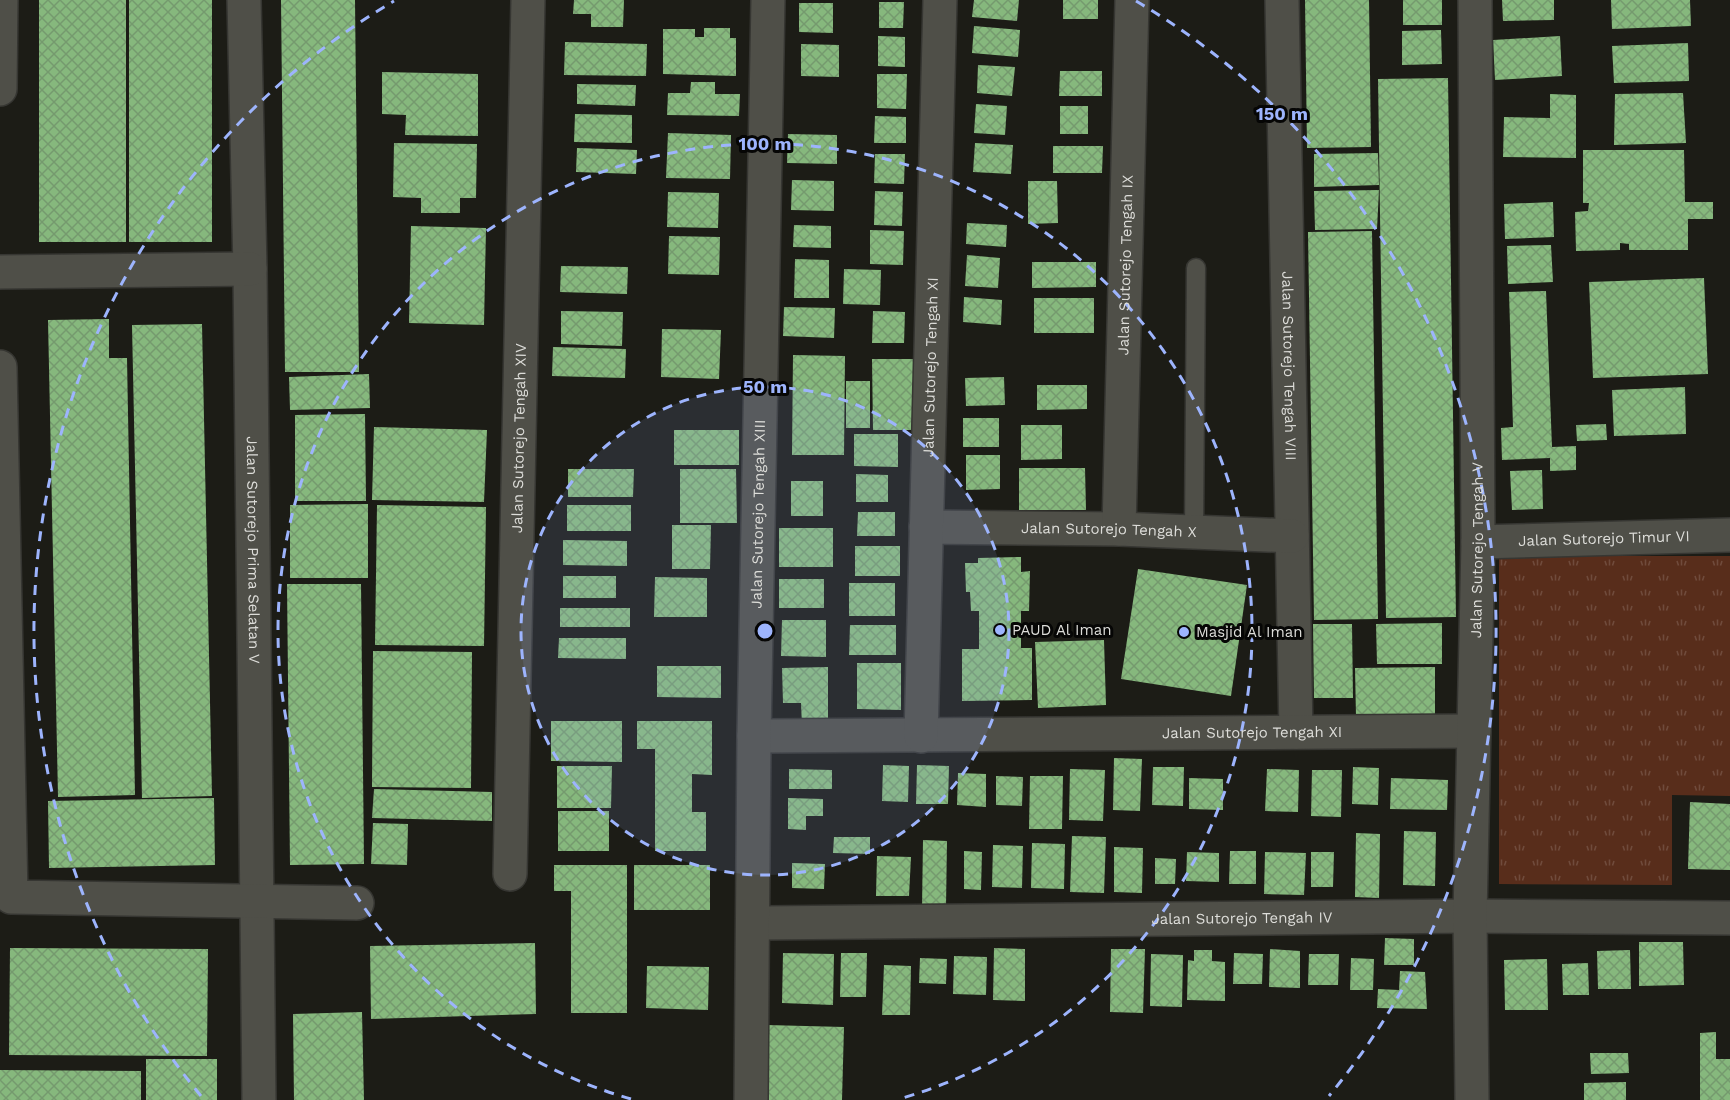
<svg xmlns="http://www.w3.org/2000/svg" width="1730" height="1100" font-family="'Work Sans',sans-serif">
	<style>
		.park { fill: url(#park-tufts) }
		.building { fill: url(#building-cross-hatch) }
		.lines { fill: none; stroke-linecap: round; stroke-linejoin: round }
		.lane-casing { stroke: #363632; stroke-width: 21 }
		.street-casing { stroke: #363632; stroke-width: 36 }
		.lane { stroke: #4f4f48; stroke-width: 18 }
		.street { stroke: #4f4f48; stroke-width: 33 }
		.ring { fill: none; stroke: #9db4fd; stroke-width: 3; stroke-dasharray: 10 8 }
		.poi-dot { fill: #9db4fd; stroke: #060605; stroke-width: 2 }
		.labels { text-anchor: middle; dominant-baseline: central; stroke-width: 6; stroke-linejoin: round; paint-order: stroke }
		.street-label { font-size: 15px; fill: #ddddd9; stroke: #060605 }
		.poi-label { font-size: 15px; fill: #ddddd9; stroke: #060605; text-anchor: start }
		.centre { fill: #9db4fd; stroke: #060605; stroke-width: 3 }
		.ring-label { font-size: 18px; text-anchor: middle; font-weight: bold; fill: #9db4fd; stroke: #060605; stroke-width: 6; stroke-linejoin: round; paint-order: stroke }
	</style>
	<defs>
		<pattern id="park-tufts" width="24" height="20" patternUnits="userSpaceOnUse" patternTransform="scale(1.5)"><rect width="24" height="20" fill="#582d1b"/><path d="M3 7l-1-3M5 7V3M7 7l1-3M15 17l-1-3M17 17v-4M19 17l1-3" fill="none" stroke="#704b3c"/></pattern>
		<pattern id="building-cross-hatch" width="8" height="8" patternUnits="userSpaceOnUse" patternTransform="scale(1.5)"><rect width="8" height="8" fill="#86b87d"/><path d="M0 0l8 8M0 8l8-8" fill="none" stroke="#759a6e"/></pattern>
	</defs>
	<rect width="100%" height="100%" fill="#1c1c16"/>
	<!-- park -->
	<polygon class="park" points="1499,556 1730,556 1730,796 1672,795 1672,885 1499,884"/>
	<!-- building -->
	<g class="building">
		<rect x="39" y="0" width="87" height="242"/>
		<rect x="129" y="0" width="83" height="242"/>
		<polygon points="281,0 355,0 359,372 285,372"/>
		<polygon points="574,0 624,0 623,27 591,27 591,14 573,14"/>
		<polygon points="974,0 1019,0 1017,21 972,17"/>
		<rect x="1063" y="0" width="35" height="19"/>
		<polygon points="1305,0 1369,0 1371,147 1307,148"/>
		<rect x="1403" y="0" width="39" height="25"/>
		<polygon points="1502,0 1554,0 1554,20 1503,21"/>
		<polygon points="1611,0 1690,0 1691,26 1612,29"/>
		<polygon points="879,2 904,2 903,28 879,28"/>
		<polygon points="799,3 833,3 833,33 799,32"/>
		<polygon points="974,26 1020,30 1018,57 972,53"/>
		<polygon points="704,28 730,28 730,38 736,38 736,76 663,74 663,29 695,29 695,37 704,37"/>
		<polygon points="1441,30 1442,64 1402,65 1402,31"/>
		<polygon points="878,36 905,37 905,67 878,66"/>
		<polygon points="1560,36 1562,76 1495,80 1493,40"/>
		<polygon points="565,42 647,44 646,76 564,75"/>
		<polygon points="1688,43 1689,81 1614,83 1612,46"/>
		<polygon points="801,44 839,45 839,77 801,76"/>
		<polygon points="978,65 1015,67 1012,96 977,93"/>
		<polygon points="1060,71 1102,71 1102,96 1059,96"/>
		<polygon points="382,72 478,74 478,136 405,135 406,115 382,114"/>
		<polygon points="877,74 907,74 906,109 877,108"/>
		<polygon points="1448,78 1456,617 1386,618 1378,79"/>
		<polygon points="691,82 715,82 715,94 740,94 739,116 667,115 668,93 690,93"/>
		<polygon points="577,84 636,85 635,106 577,104"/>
		<polygon points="1683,93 1686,143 1614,145 1615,94"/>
		<polygon points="1550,94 1576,95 1576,158 1503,157 1504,117 1550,118"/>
		<polygon points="976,104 1007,106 1005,135 974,133"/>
		<rect x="1060" y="106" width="28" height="28"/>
		<polygon points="575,114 632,115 632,143 574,142"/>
		<polygon points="875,116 906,117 906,143 874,143"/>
		<polygon points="668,133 731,135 730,179 666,178"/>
		<polygon points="788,134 837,135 837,164 787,163"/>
		<polygon points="394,143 477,144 476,198 460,198 460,213 421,213 421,198 393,197"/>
		<polygon points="975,143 1013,145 1011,174 973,172"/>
		<polygon points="1053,146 1103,146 1102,173 1053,173"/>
		<polygon points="577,148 637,150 636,174 576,172"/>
		<polygon points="1583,150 1684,150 1685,202 1713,202 1713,219 1688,219 1688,250 1629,250 1629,244 1620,243 1620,250 1576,251 1575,212 1588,211 1589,203 1583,203"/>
		<polygon points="1378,153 1379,185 1314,187 1314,154"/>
		<polygon points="875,154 905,154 904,184 874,183"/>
		<polygon points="792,180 834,181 834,211 791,210"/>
		<polygon points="1028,181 1057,181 1058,223 1028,224"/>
		<polygon points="1379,190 1377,229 1315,230 1314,191"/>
		<polygon points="875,191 903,192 902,226 874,225"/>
		<polygon points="668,192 719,193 718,228 667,227"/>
		<polygon points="1553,202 1554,237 1505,239 1504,204"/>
		<polygon points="967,223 1007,225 1006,247 966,244"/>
		<polygon points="794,225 831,226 831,248 793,247"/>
		<polygon points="411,226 486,228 484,325 409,323"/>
		<polygon points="870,230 904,231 903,265 870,264"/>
		<polygon points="1372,231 1378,619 1314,620 1308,232"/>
		<polygon points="669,236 720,237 719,275 668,274"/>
		<polygon points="1551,245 1553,282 1508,284 1507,246"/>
		<polygon points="967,255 1000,258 998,288 965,286"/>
		<polygon points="795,259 829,260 829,298 794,298"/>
		<polygon points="1032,262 1096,262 1096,287 1032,288"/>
		<polygon points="561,266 628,267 627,294 560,292"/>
		<polygon points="844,269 881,270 880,305 843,304"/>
		<polygon points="1704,278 1708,374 1593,378 1589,282"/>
		<polygon points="1546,291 1552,447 1576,446 1576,470 1550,471 1550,458 1502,460 1501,428 1513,427 1509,292"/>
		<polygon points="964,297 1002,300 1001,325 963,322"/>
		<rect x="1034" y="298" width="60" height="35"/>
		<polygon points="784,307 835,308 834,338 783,336"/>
		<polygon points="561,311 623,312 622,346 561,344"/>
		<polygon points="873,311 905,312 904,343 872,343"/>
		<polygon points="109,319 109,358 127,358 135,795 58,797 48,320"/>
		<polygon points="202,324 212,796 142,798 132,325"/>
		<polygon points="662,329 721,330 719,379 661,377"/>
		<polygon points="553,347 626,349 625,378 552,376"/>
		<polygon points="793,355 845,356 844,455 792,455"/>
		<polygon points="872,359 919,359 919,430 873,430"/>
		<polygon points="369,374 370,408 290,410 289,377"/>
		<polygon points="1004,377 1005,405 966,406 965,378"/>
		<rect x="846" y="381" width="24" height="47"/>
		<polygon points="1037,385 1087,385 1087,409 1037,410"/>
		<polygon points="1685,387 1686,434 1614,436 1612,390"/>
		<polygon points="365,414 366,501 295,501 295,415"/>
		<rect x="963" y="418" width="36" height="29"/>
		<polygon points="1606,424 1607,440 1577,441 1576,425"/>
		<polygon points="1021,425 1062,425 1062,459 1021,460"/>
		<polygon points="374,427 487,430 484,502 372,500"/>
		<rect x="674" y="430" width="65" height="35"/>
		<polygon points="854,434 898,434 898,467 854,466"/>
		<polygon points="966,455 1000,455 1000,489 966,490"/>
		<polygon points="1019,468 1085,468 1086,510 1019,510"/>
		<polygon points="568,469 634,469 633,497 568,497"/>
		<polygon points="680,469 736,469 737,523 680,523"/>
		<polygon points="1542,470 1543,509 1512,510 1510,471"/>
		<polygon points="856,474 888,475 888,502 856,502"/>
		<rect x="791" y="481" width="32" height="35"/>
		<polygon points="368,504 368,578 290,578 290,505"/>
		<polygon points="377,505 486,507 484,646 375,645"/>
		<rect x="567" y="505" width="64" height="26"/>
		<polygon points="858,512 895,512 895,536 857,536"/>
		<polygon points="672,525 711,525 710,569 672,569"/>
		<rect x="779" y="528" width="54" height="39"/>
		<polygon points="563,540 627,541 627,566 563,565"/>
		<rect x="855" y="546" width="45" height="30"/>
		<polygon points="1021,557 1021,572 1030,571 1029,611 1021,611 1021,648 1032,648 1032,700 962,701 962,649 979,649 979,611 971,611 970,592 966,592 965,563 978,563 978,558"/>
		<polygon points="1138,569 1247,585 1231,696 1121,679"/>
		<rect x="563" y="576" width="53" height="22"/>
		<polygon points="655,577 707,578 707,617 654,617"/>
		<rect x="779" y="579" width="45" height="29"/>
		<rect x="849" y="583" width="46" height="33"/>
		<polygon points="287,584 361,584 364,864 290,865"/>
		<rect x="560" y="608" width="70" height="19"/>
		<polygon points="782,620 826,620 826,657 781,656"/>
		<polygon points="1442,623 1442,664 1377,664 1376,624"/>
		<polygon points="1313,624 1352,624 1353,698 1314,698"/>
		<polygon points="850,625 896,625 896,655 849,655"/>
		<polygon points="559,638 626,638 626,659 558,658"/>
		<polygon points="1104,640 1106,705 1038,708 1035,642"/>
		<polygon points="373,651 472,652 471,788 372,787"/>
		<polygon points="857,663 901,663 901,710 857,709"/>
		<polygon points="657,666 721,666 721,698 657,697"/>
		<polygon points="828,667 828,725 802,726 801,703 783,703 782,668"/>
		<polygon points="1435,667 1435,715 1356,717 1355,668"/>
		<polygon points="551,721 622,721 622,762 551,761"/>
		<polygon points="637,721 712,721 712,775 692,774 692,812 706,812 706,851 655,851 655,749 637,749"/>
		<polygon points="1114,758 1142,759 1140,811 1113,810"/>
		<polygon points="883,765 909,766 908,802 882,801"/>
		<polygon points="917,765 949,766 948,804 916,804"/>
		<polygon points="557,766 612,766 611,808 557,808"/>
		<polygon points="1153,767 1184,767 1183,806 1152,805"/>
		<polygon points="1353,767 1379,768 1378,805 1352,804"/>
		<polygon points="789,769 832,770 832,789 789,789"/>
		<polygon points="1070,769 1105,770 1103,821 1069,820"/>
		<polygon points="1267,769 1299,770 1298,812 1265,811"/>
		<polygon points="1312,770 1342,770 1341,817 1311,816"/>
		<polygon points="958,773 986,774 986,807 957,805"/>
		<polygon points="996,776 1023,777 1022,806 996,805"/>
		<polygon points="1030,776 1063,776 1062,829 1029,829"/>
		<polygon points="1189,778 1223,779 1223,810 1189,809"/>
		<polygon points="1391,778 1448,780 1447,810 1390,809"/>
		<polygon points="374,789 492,792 492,821 372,818"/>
		<polygon points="214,798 215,865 49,868 48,801"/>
		<polygon points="788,798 823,799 823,816 806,816 806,830 788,829"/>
		<polygon points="1690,802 1730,804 1730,870 1688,869"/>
		<rect x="558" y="811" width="51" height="40"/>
		<polygon points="373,823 408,824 407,865 371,864"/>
		<polygon points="1404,831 1436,832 1435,886 1403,885"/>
		<polygon points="1356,833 1380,834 1379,898 1355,897"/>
		<polygon points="1072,836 1106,837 1104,893 1070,892"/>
		<polygon points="834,837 870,837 870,854 833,853"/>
		<polygon points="923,840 947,841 946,907 922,907"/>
		<polygon points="1032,843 1065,844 1064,889 1031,888"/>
		<polygon points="993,845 1023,846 1022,888 992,887"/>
		<polygon points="1114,847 1143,848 1142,893 1114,892"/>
		<polygon points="964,851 982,852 981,890 964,889"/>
		<polygon points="1230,851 1256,851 1256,884 1229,884"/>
		<polygon points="1187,852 1219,853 1219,882 1186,881"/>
		<polygon points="1265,852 1306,853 1304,895 1264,894"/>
		<polygon points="1311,852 1334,852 1333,887 1311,887"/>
		<polygon points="877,856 911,857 909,896 876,896"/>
		<polygon points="1155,858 1176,859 1175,884 1155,884"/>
		<polygon points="792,863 825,864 824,889 792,888"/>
		<polygon points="554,865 627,865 627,1013 571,1013 571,891 554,891"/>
		<rect x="634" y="865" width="76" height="45"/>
		<polygon points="1385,938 1414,939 1414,965 1384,965"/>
		<polygon points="1639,942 1683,942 1684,985 1639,986"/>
		<polygon points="535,943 536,1014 371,1019 370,946"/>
		<polygon points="10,948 208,949 207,1056 9,1055"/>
		<polygon points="994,948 1025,949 1025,1001 993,1000"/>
		<polygon points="1111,949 1145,949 1143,1013 1110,1012"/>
		<polygon points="1270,949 1300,951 1300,988 1269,987"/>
		<polygon points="1194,950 1212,950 1212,961 1225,962 1225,1001 1187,1000 1188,960 1194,961"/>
		<polygon points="1630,950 1631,989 1598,989 1597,951"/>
		<polygon points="783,953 834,954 833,1005 782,1003"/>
		<polygon points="841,953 867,953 866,997 840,997"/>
		<polygon points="1234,953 1263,954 1262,984 1233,984"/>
		<polygon points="1151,954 1183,955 1182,1007 1150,1006"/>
		<polygon points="1309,954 1339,954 1338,985 1308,985"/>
		<polygon points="954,956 987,957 986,995 953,994"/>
		<polygon points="920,958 947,959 946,984 919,983"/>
		<polygon points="1351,958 1374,959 1373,990 1350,990"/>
		<polygon points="1547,959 1548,1010 1505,1010 1504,960"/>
		<polygon points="1588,963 1589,995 1563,995 1562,964"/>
		<polygon points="884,965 911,966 910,1015 882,1015"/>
		<polygon points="647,966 709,967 708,1010 646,1008"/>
		<polygon points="1400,971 1425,972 1427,1009 1377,1008 1378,989 1399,990"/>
		<polygon points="362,1012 364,1100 294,1100 293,1014"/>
		<polygon points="767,1025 844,1027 842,1100 765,1100"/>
		<polygon points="1716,1032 1716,1059 1730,1059 1730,1100 1700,1100 1700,1033"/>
		<polygon points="1590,1053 1628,1053 1629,1073 1591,1074"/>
		<rect x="146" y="1059" width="71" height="41"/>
		<polygon points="0,1070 141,1071 141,1100 0,1100"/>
		<polygon points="1626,1082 1626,1100 1584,1100 1584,1083"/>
	</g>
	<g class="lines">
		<!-- lane casing -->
		<g class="lane-casing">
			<polyline id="lane" points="1194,532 1196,268"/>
		</g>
		<!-- street casing -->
		<g class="street-casing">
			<g id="street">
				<path id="s1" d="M244,0L250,269L259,1100"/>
				<path id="s2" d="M1282,0L1296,732"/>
				<polyline points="0,89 1,0"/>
				<polyline points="0,272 250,269"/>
				<polyline points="0,367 11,897 357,903"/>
				<path id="s3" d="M926,527L1119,529L1292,536"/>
				<path id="s4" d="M1119,529L1132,0"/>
				<path id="s5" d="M1478,542L1730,535"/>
				<path id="s6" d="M754,736L1474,731"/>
				<path id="s7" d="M921,736L940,0"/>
				<path id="s8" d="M510,874L528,0"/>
				<path id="s9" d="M753,923L1470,916L1730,918"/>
				<path id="s10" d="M751,1100L754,736L768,0"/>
				<path id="s11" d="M1472,1100L1470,916L1478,542L1475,0"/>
			</g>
		</g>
		<!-- lane -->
		<use href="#lane" class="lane"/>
		<!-- street -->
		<use href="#street" class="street"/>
	</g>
	<!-- distance rings -->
	<circle cx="765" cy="631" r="244" fill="#9db4fd" fill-opacity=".12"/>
	<g class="ring">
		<circle cx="765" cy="631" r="244"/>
		<path d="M631 1099A487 487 0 1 1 899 1099"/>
		<path d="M201 1096A731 731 0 0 1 394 1M1136 1A731 731 0 0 1 1329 1096"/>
	</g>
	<!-- markers -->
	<g class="poi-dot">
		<circle cx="1000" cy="630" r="6"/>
		<circle cx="1184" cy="632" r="6"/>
	</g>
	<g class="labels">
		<!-- street labels -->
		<g class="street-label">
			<text stroke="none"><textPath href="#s4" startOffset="264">Jalan Sutorejo Tengah IX</textPath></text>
			<text stroke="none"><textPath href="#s2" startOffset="366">Jalan Sutorejo Tengah VIII</textPath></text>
			<text stroke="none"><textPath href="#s7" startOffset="369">Jalan Sutorejo Tengah XI</textPath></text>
			<text stroke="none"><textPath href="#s8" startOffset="436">Jalan Sutorejo Tengah XIV</textPath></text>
			<text stroke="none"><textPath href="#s10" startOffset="586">Jalan Sutorejo Tengah XIII</textPath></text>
			<text stroke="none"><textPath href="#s3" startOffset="183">Jalan Sutorejo Tengah X</textPath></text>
			<text stroke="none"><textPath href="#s5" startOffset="126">Jalan Sutorejo Timur VI</textPath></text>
			<text stroke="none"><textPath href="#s1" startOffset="550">Jalan Sutorejo Prima Selatan V</textPath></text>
			<text stroke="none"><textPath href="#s11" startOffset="550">Jalan Sutorejo Tengah V</textPath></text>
			<text stroke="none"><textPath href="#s6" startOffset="498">Jalan Sutorejo Tengah XI</textPath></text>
			<text stroke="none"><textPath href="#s9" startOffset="489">Jalan Sutorejo Tengah IV</textPath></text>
		</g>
		<!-- poi labels -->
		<g class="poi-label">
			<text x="1012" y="630">PAUD Al Iman</text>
			<text x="1196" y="632">Masjid Al Iman</text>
		</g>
	</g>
	<circle cx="765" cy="631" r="9" class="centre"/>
	<g class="ring-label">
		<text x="1282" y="120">150 m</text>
		<text x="765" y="150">100 m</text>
		<text x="765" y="393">50 m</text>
	</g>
</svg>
